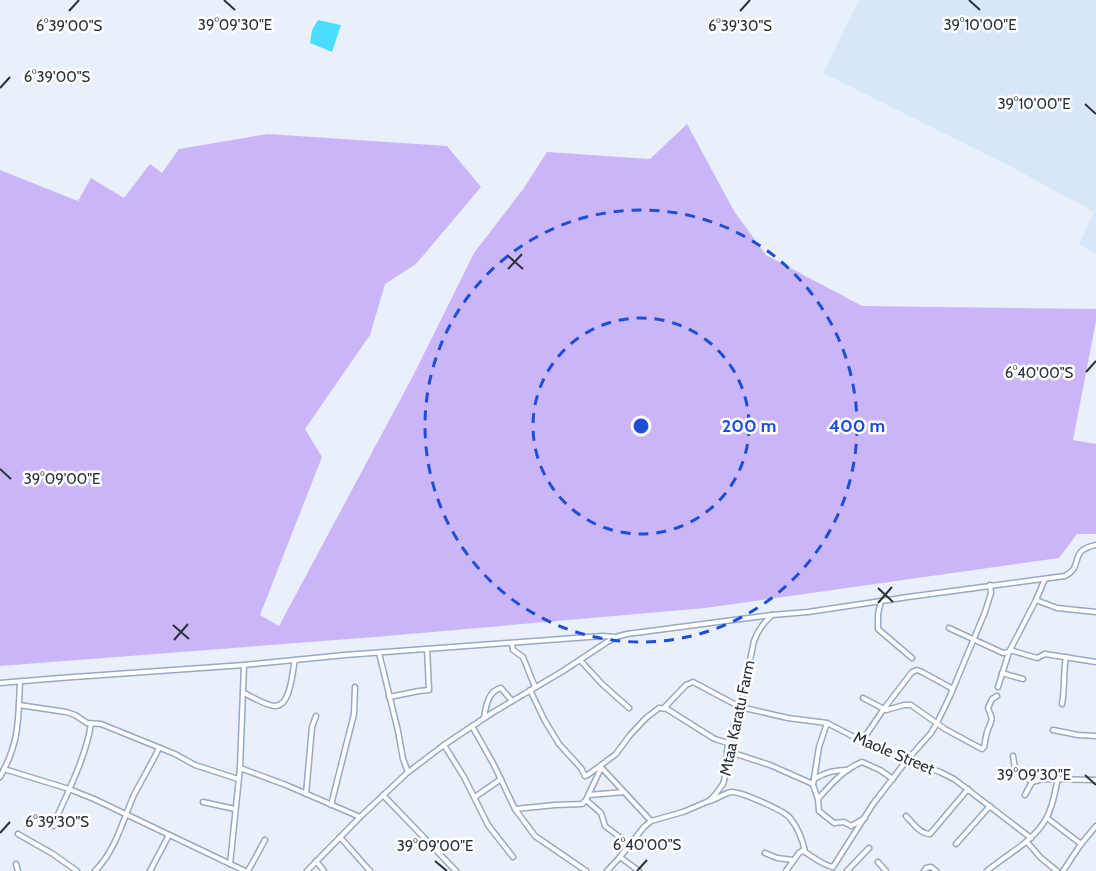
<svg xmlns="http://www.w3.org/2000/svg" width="1096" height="871" font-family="Cabin,sans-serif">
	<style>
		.built { fill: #d8e6fa }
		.green { fill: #cbb5f9 }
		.water { fill: #4bddfe }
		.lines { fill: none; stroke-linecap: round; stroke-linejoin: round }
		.minor-casing { stroke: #97a9c3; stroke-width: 7 }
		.minor { stroke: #fff; stroke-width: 4 }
		.ticks { fill: none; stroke: #2a313b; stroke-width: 2 }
		.ring { fill: none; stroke: #1d4ed8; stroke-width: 3; stroke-dasharray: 10 8 }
		.labels { text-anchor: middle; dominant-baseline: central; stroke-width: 5; stroke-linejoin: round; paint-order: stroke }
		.street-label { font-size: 16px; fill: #2a313b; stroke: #fff }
		.ticks-label { font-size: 15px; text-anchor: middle; fill: #2a313b; stroke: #fff; stroke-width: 5; stroke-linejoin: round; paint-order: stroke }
		.centre { fill: #1d4ed8; stroke: #fff; stroke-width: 3 }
		.ring-label { font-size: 18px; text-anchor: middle; font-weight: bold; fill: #1d4ed8; stroke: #fff; stroke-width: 5; stroke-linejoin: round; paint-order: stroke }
	</style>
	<rect width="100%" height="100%" fill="#e9f0fb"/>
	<!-- built -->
	<polygon class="built" points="859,0 1096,0 1096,254 1079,244 1094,212 1006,164 823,73"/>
	<!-- green -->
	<polygon class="green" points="687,124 734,211 766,255 862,306 1096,309 1096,321 1073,440 1096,444 1096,534 1077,534 1059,558 705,608 375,637 0,666 0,170 78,201 91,178 124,198 150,164 162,173 179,149 268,134 447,146 481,187 416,264 385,284 370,335 305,429 322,457 260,615 279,626 414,374 474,253 524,188 547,152 650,159"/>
	<!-- water -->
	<polygon class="water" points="318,20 341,25 332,52 310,43 312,30"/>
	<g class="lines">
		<!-- minor casing -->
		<g class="minor-casing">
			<g id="minor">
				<polyline points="1036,600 1057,608 1096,612"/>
				<polyline points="881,601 878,614 878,629 912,658"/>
				<polyline points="949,628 1003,653 1009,652 1036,600 1045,579"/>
				<polyline points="512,643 513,650 523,657 535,687"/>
				<polyline points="1010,650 1037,658 1045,654 1051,655 1096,662"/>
				<polyline points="379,653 398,731 403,759 408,772"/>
				<polyline points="580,660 602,684 629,708"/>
				<polyline points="1002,673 1023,679"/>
				<polyline points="0,683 60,678 244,665 345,655 602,636 615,637"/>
				<polyline points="998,687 1009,652"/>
				<polyline points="530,690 545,721 559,744 581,768 585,776 589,774 616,754 630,735 646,718 659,708 667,709 713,738 718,740 728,743"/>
				<path d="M244,693C252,697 267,706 275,706C291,706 292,672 295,660"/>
				<polyline points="389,697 419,691 429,690 427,649"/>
				<path d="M863,698L886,710L904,705H911L945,729L982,749L984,747C985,742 986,736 987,732C992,718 994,723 988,708L992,699L997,696"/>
				<path d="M1062,704C1065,689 1063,673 1066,657"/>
				<polyline points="19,705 66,712 75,715 87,723 101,724 106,726 175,754 195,765 238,779"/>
				<polyline points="664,708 686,685 693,682 740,707 788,718 827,723 862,741 907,760 940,772 954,779 1031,838"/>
				<path d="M484,718C486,706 488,691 501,688L512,701"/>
				<path d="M827,723L819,747L813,785L818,799C830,785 844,769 862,762L880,770L893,779"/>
				<polyline points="472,726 494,765 515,809 535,836 586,871"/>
				<polyline points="1053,730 1078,735 1096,736"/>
				<polyline points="862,741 883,710 912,672 917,670 922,672 953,689"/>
				<polyline points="444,745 464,777 488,825 513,857"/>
				<polyline points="727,751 770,765 813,784"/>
				<polyline points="1013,756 1015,768 1032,782"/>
				<polyline points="601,767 651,821"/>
				<polyline points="240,768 286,785 360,817"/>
				<polyline points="4,769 69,789 94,799 245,871"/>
				<path d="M0,777C20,741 18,721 20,682"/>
				<path d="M814,779C826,772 835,770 848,770"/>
				<polyline points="306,794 312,727 316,716"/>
				<polyline points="383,795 456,871"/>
				<polyline points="589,795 624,792"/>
				<polyline points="1025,795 1032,782 1043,779 1096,780"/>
				<polyline points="475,797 501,779"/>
				<polyline points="818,799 819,811 834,823 844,822 851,826 865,818"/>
				<polyline points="586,800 601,813 605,826 630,845"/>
				<path d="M709,801C717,799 723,794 731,792C740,791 785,811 790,818C798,828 803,841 805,852C814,858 824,866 833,867L873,804L907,760L931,733L937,723L950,696L985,612L991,593L990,585"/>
				<polyline points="203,802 235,809"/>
				<polyline points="331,805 354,714 355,687"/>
				<polyline points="515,809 555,805 582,804 586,800 601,768"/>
				<path d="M906,816C913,823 920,834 930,834L968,789"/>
				<polyline points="1047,818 1081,844"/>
				<path d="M53,826C66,795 86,758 91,724"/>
				<polyline points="18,834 53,854 77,871"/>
				<polyline points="340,837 370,871"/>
				<polyline points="1027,842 1041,858 1057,871"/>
				<polyline points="956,844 990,806"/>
				<polyline points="765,853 777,858 793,860"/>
				<polyline points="620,857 639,871"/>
				<polyline points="316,861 324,871"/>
				<polyline points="878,862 886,871"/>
				<polyline points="16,864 18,871"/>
				<polyline points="230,864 240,768 244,665"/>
				<path d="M95,871C115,851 122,823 133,797C141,781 151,765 159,748"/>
				<polyline points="150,871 169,835"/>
				<polyline points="248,871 265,840"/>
				<path d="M307,871L360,817L407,773L444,745L492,713L563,671L607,642L619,636L627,634L772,615L808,612L908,597L1065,576C1085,566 1067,551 1096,545"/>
				<path d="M607,871L620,857L644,827L651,821L683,812L709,801L715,795L723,784L725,777L728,743L740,707L754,641C758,630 763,623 772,615"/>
				<polyline points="786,871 799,853 802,851 805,852"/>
				<polyline points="847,871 869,848"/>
				<polyline points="924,871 926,868 931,867 936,871"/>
				<path d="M987,871C1007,854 1032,843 1046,819C1053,807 1055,792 1058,778"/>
				<polyline points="1063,871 1081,844 1096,826"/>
			</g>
		</g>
		<!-- minor -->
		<use href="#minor" class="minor"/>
	</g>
	<!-- ticks -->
	<path class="ticks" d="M224,0L235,10M969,0L980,10M69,11L79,0M740,11L750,0M0,88L10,77M1085,104L1096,114M507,255L523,269M508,269L522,254M1086,372L1096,361M0,469L11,479M878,588L893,602M878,603L892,587M173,625L189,639M174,640L188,624M1085,775L1096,785M0,833L10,822M435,861L447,871M637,871L647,860"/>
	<!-- distance rings -->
	<g class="ring">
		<circle cx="641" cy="426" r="108"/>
		<circle cx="641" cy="426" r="216"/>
	</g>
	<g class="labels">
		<!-- street labels -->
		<g class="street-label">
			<text transform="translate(737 718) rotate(-78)">Mtaa Karatu Farm</text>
			<text transform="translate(894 753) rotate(23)">Maole Street</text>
		</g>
	</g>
	<g class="ticks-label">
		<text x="235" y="30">39°09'30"E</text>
		<text x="980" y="30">39°10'00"E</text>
		<text x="69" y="31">6°39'00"S</text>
		<text x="740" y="31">6°39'30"S</text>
		<text x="57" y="82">6°39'00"S</text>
		<text x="1034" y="109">39°10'00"E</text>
		<text x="1039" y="378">6°40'00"S</text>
		<text x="62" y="484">39°09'00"E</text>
		<text x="1034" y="780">39°09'30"E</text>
		<text x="57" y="827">6°39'30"S</text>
		<text x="647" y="850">6°40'00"S</text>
		<text x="435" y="851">39°09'00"E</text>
	</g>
	<circle cx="641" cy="426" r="9" class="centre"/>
	<g class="ring-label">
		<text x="749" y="432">200 m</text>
		<text x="857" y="432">400 m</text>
	</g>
</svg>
